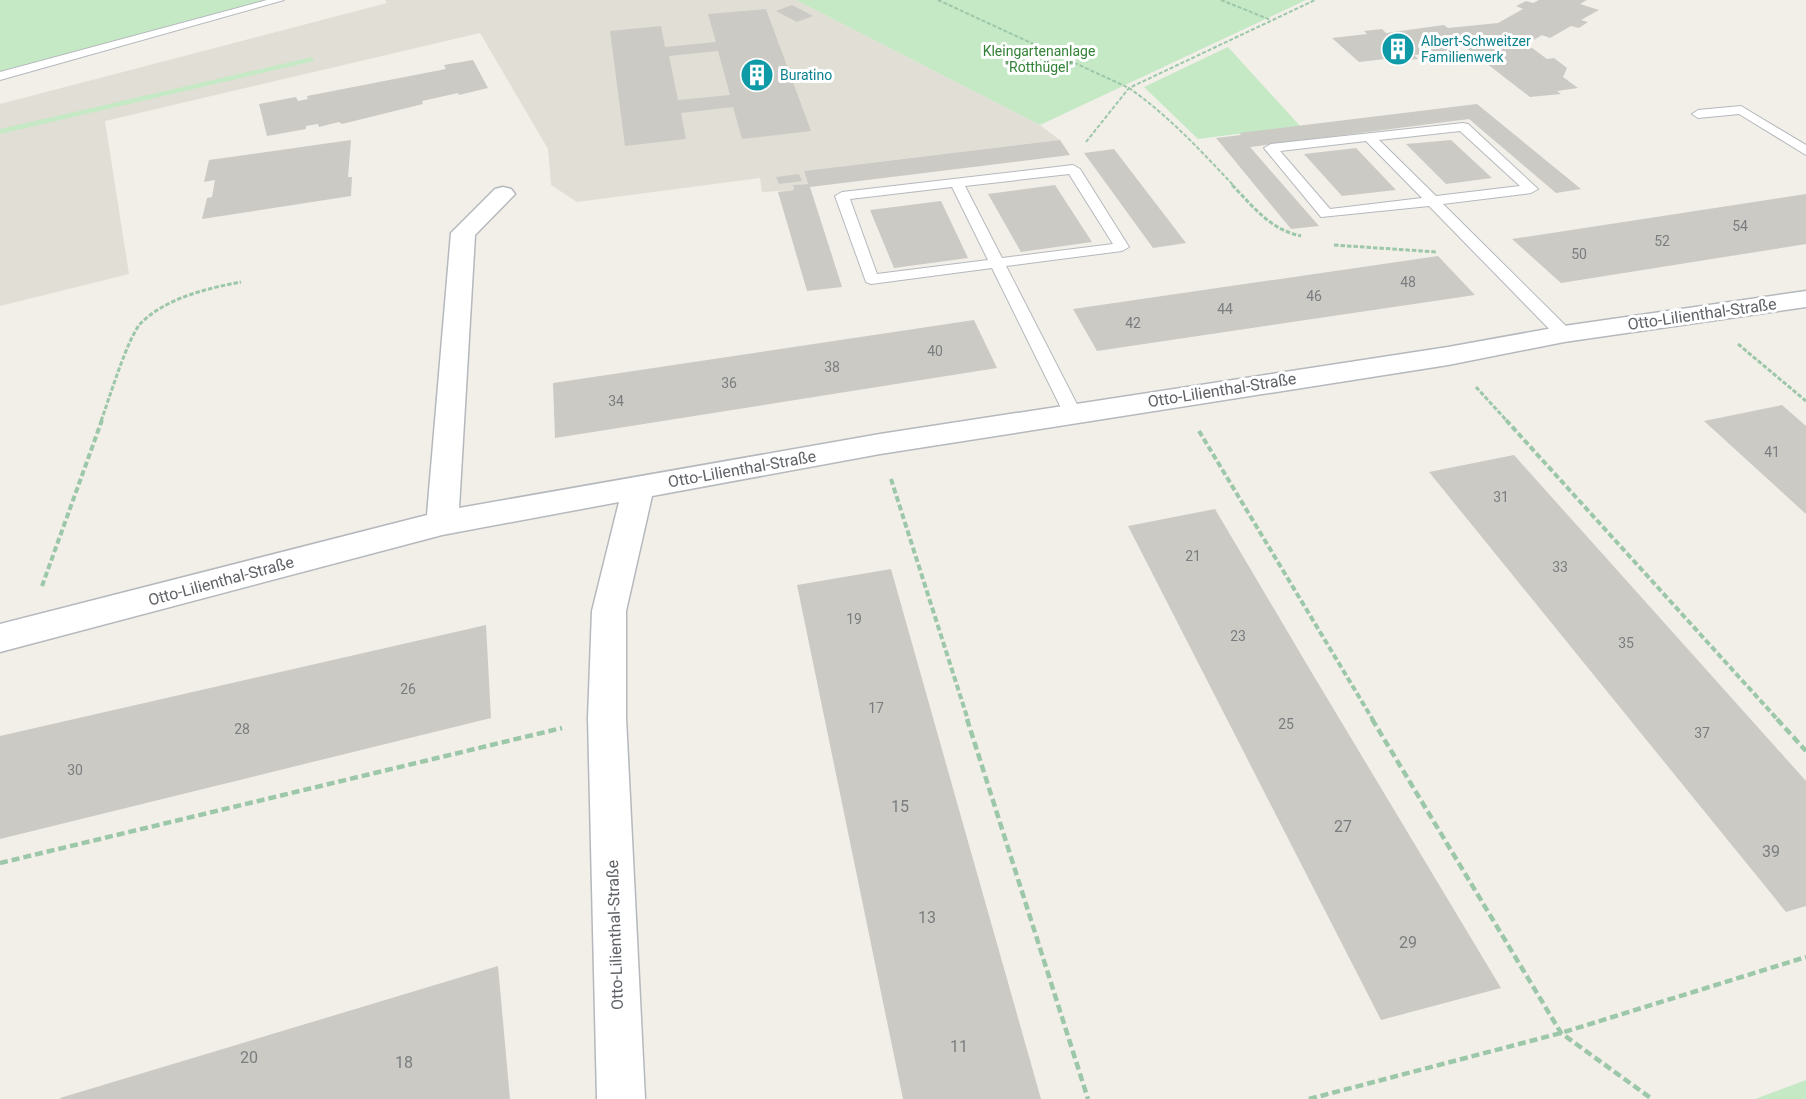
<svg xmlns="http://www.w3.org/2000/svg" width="1806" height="1099" font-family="Roboto,sans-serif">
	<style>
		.education { fill: #e1ded6 }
		.green { fill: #c5e8c5 }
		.building { fill: #cccac5; fill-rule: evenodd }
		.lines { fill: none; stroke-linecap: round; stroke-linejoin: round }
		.lane-casing { stroke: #b5b8bc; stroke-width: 2 }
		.street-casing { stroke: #b5b8bc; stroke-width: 3 }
		.path-far3 { stroke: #9cc7a9; stroke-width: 2; stroke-dasharray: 4 2; stroke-linecap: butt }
		.path-far2 { stroke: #9cc7a9; stroke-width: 3; stroke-dasharray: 4.5 2; stroke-linecap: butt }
		.path-far1 { stroke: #9cc7a9; stroke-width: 4; stroke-dasharray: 6 3; stroke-linecap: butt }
		.path { stroke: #9cc7a9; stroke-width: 4.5; stroke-dasharray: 8 4; stroke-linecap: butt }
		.lane { fill: #fff; fill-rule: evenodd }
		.street { fill: #fff; fill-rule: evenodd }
		.labels { text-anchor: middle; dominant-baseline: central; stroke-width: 6; stroke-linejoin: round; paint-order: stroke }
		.far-culture-label { font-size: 14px; fill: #0d838f; stroke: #fff; text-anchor: start }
		.far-park-label { font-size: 14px; fill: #348238; stroke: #fff }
		.number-label { font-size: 14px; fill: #7a7d7f }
		.street-label { font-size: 16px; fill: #5f6368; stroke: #fff }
		.near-number-label { font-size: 16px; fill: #7a7d7f }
	</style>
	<rect width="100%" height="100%" fill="#f1efe8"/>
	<!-- education -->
	<polygon class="education" points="385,0 796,0 1040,125 1060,140 804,171 808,184 793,185 794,190 762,192 760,178 577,202 551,185 548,149 480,33 105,121 129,274 0,306 0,104 387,3"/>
	<!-- green -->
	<g class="green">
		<polygon points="0,0 278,0 0,76"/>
		<polygon points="796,0 1306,0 1040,125"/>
		<polygon points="1228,47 1300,126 1198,139 1144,87"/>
		<polygon points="312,57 314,61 0,134 0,129"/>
		<polygon points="1806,1080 1806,1099 1755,1099"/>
	</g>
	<!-- building -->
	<g class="building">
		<polygon points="1539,0 1587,0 1580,4 1599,10 1581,20 1588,22 1579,28 1571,26 1550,38 1542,35 1532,41 1524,42 1547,59 1554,58 1567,68 1563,77 1578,88 1557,91 1561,94 1530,97 1464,46 1449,47 1454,51 1414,55 1418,59 1398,61 1394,58 1359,62 1332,38 1367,34 1364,31 1382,29 1386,33 1444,25 1448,28 1498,23 1523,9 1516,6 1526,1 1533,3"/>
		<polygon points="792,5 813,16 797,22 776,11"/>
		<path d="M766,9L811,131L742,139L733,107L681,113L686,139L625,146L610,31L661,26L665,47L716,42L708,14ZM718,51L730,95L678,100L669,56Z"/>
		<polygon points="473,60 488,88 459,95 458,93 422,101 423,104 342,124 339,122 319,127 318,124 306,126 306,129 267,136 259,104 296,97 298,101 308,99 307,96 446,69 444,65"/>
		<polygon points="1477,104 1581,189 1556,193 1469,119 1250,147 1319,226 1291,229 1216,138 1241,135 1239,133"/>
		<polygon points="351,140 348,177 352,177 351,196 202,219 207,198 212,197 215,180 204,182 209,160"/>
		<polygon points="1060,140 1070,155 810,187 842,287 807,291 778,192 794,190 793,185 808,184 804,171"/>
		<polygon points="1451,140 1492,178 1446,184 1406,144"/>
		<polygon points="1356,148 1396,190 1342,196 1304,154"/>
		<polygon points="1114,149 1186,243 1153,248 1084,153"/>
		<polygon points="799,174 802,181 779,184 776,177"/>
		<polygon points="1055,185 1092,242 1021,252 988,194"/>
		<polygon points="1806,194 1806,244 1561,283 1512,239"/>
		<polygon points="941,201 968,258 894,268 870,210"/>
		<polygon points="1438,256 1475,295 1097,351 1073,309"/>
		<polygon points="974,320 997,368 555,438 553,383"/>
		<polygon points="1782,405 1806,426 1806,514 1704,421"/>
		<polygon points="1514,455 1806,781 1806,906 1786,912 1429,472"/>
		<polygon points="1215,509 1309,668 1501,988 1381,1020 1128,526"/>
		<polygon points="891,569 969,845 1041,1099 903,1099 797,585"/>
		<polygon points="486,625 491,718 0,839 0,736"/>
		<polygon points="498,966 510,1099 61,1099 60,1098"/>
	</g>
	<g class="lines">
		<!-- lane casing -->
		<g class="lane-casing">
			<g id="lane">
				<polygon points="267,0 284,0 0,80 0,72"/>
				<polygon points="1741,106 1806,145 1806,155 1739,114 1698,118 1692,114 1698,110"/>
				<path d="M1463,123L1468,124L1538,189L1531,193L1443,204L1570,330L1572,334L1570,338H1558L1429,206L1321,217L1264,148L1271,144ZM1460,131L1520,186L1436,196L1379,140ZM1366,141L1422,198L1330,209L1280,151Z"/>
				<path d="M1073,165L1080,169L1129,247L1122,251L1006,266L1082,414L1079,418H1067L1064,414L992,268L871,284L866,282L835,196L842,192ZM1069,174L1113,244L1002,258L965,186ZM952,187L988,260L877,274L850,199Z"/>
			</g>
		</g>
		<!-- street casing -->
		<g class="street-casing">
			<polygon id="street" points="503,187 511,189 515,194 475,235 459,508 880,434 1448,347 1564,326 1806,291 1806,307 1564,342 1448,365 880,454 652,496 626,611 626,718 645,1099 597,1099 588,718 592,611 619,502 442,535 0,652 0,624 427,515 451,233 495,189"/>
		</g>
		<!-- path-far3 -->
		<g class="path-far3">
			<path d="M938,0L1129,88C1169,116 1201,151 1234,186"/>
			<polyline points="1221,0 1271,20"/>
			<polyline points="1086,142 1129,88 1315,0"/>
		</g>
		<!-- path-far2 -->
		<g class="path-far2">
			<path d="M1232,185C1254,207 1269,229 1301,236"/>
			<polyline points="1334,245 1437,252"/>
			<polyline points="1738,344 1806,401"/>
			<polyline points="1476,387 1507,421"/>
			<path d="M101,421C109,400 128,335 142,322C167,298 208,288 241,282"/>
		</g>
		<!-- path-far1 -->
		<g class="path-far1">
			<polyline points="1506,420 1778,720"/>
			<polyline points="1199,431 1373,720"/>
			<polyline points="891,479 968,720"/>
			<polyline points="42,586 102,420"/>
		</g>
		<!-- path -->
		<g class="path">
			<polyline points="967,719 1088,1099"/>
			<polyline points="1372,719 1561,1033 1652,1099"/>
			<polyline points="1777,719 1806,751"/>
			<polyline points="0,863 562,728"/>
			<polyline points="1309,1099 1561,1033 1806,957"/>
		</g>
		<!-- lane -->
		<use href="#lane" class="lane"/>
		<!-- street -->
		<use href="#street" class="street"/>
	</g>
	<!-- icons -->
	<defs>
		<g id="building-disc" transform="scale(1.725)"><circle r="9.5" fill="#0f9aa8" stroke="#fff"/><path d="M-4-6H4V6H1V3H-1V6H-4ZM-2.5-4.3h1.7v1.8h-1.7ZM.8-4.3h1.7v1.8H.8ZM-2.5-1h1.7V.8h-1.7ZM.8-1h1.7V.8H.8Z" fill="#fff"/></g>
	</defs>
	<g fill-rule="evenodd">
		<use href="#building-disc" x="1398" y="49"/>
		<use href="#building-disc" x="757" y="75"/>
	</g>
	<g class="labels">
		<!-- far-culture labels -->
		<g class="far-culture-label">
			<text x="1421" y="41">Albert-Schweitzer<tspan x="1421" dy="16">Familienwerk</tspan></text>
			<text x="780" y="75">Buratino</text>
		</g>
		<!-- far-park labels -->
		<g class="far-park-label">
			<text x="1039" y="51">Kleingartenanlage<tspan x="1039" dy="16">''Rotthügel''</tspan></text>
		</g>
		<!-- number labels -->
		<g class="number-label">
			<text x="1740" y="226">54</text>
			<text x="1662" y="241">52</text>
			<text x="1579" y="254">50</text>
			<text x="1408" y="282">48</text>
			<text x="1314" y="296">46</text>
			<text x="1225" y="309">44</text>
			<text x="1133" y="323">42</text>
			<text x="935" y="351">40</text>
			<text x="832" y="367">38</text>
			<text x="729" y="383">36</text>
			<text x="616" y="401">34</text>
			<text x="1772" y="452">41</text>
			<text x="1501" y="497">31</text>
			<text x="1193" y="556">21</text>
			<text x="1560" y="567">33</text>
			<text x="854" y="619">19</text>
			<text x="1238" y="636">23</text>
			<text x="1626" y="643">35</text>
			<text x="408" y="689">26</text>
			<text x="876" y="708">17</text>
			<text x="1286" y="724">25</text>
			<text x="242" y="729">28</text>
			<text x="1702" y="733">37</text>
			<text x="75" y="770">30</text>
		</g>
		<!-- street labels -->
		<g class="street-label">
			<text transform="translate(1702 314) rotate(-8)">Otto-Lilienthal-Straße</text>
			<text transform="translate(1222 390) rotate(-9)">Otto-Lilienthal-Straße</text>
			<text transform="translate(742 469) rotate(-10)">Otto-Lilienthal-Straße</text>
			<text transform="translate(221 581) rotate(-15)">Otto-Lilienthal-Straße</text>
			<text transform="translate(615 935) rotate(-92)">Otto-Lilienthal-Straße</text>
		</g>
		<!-- near-number labels -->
		<g class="near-number-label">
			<text x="900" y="806">15</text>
			<text x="1343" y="826">27</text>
			<text x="1771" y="851">39</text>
			<text x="927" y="917">13</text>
			<text x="1408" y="942">29</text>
			<text x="959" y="1046">11</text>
			<text x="249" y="1057">20</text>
			<text x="404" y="1062">18</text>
		</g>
	</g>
</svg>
